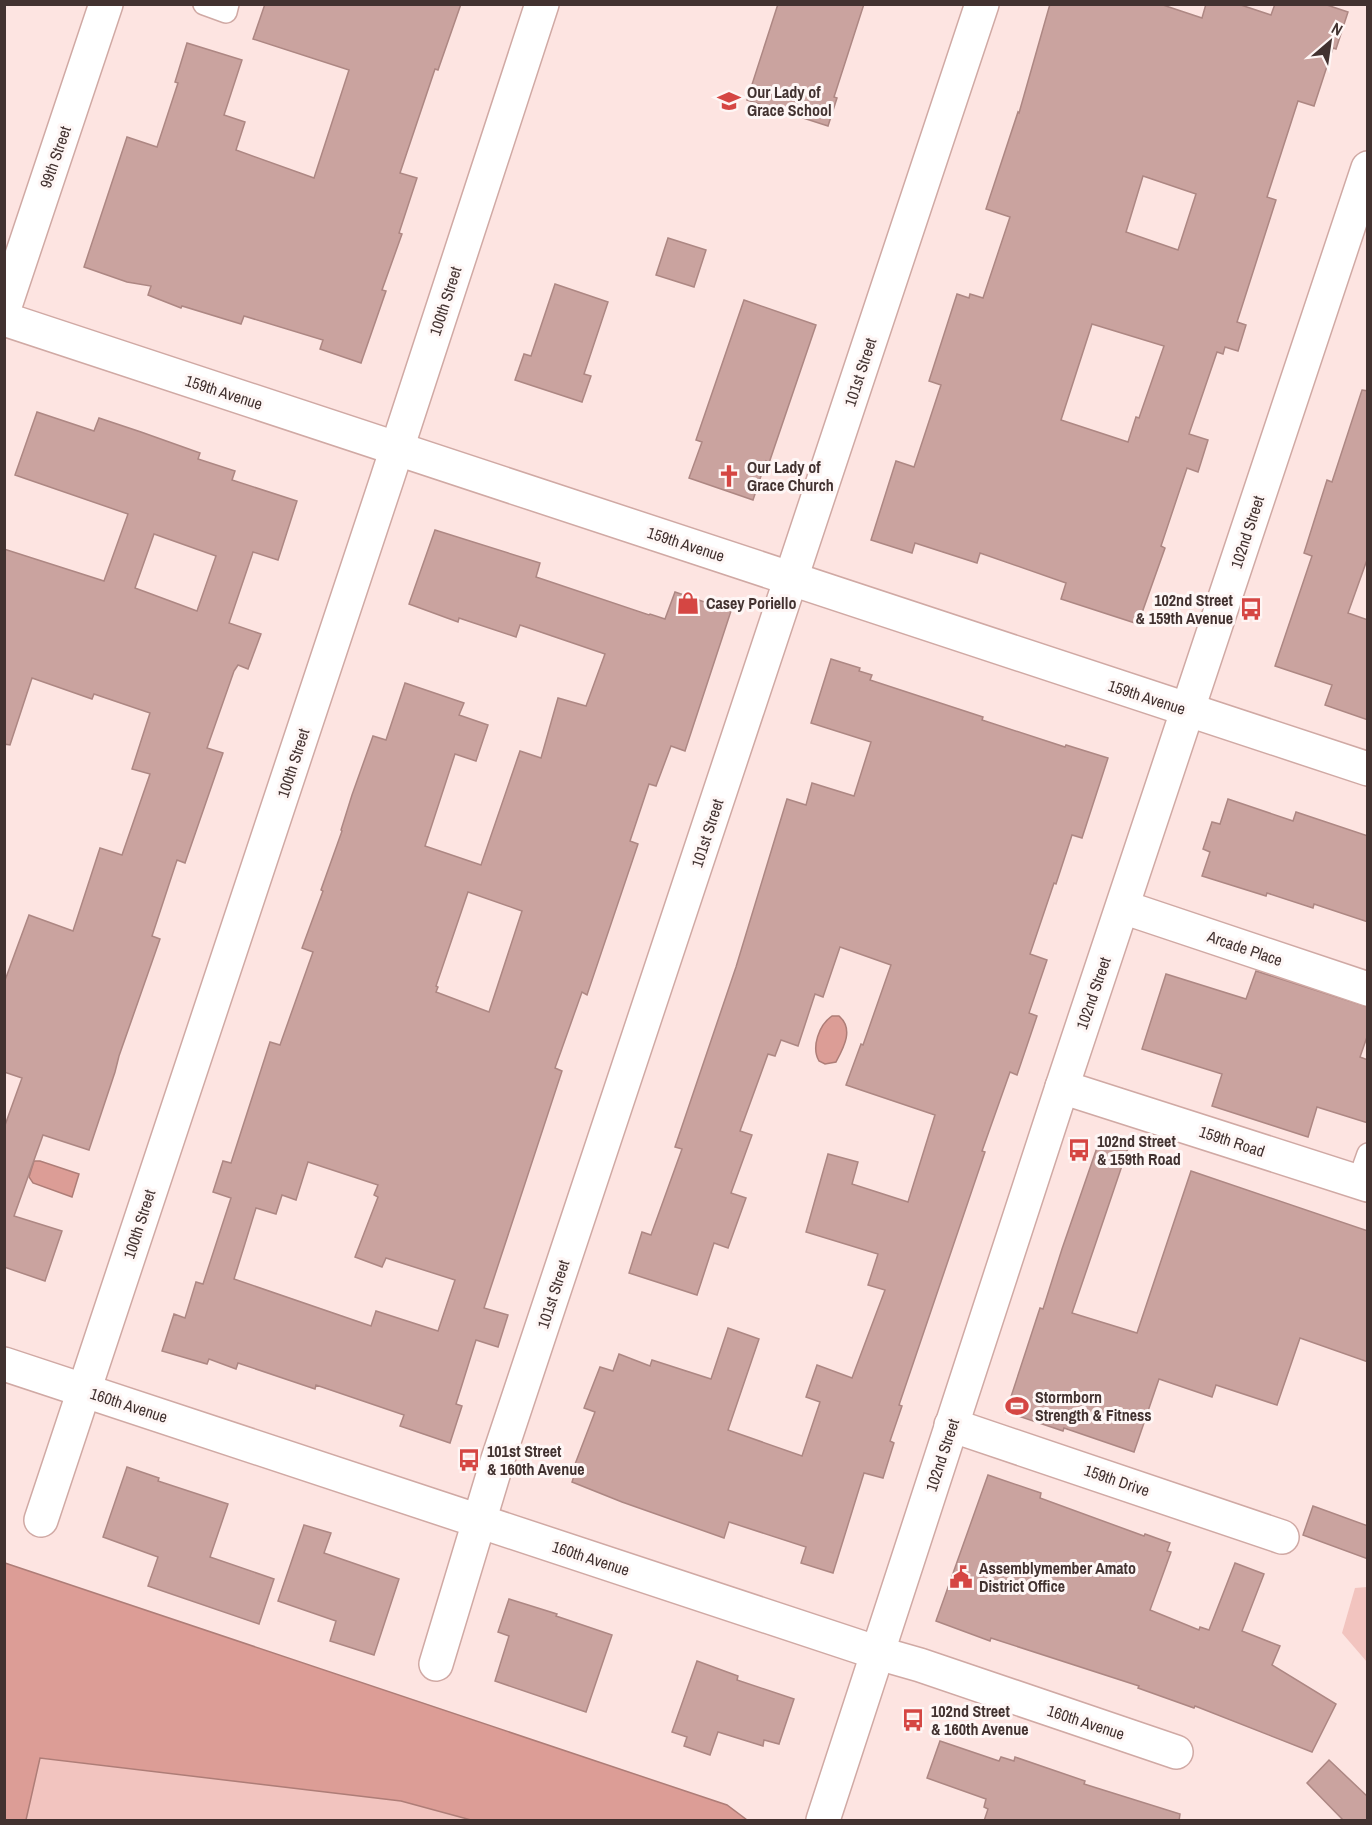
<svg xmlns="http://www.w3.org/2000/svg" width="1372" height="1825" font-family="'Archivo Narrow',sans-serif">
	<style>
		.green { fill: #f2c4bf }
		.water { fill: #dc9d96; stroke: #ae7d77; stroke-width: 1.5 }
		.building { fill: #caa39f; stroke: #ad8783; stroke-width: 1.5; fill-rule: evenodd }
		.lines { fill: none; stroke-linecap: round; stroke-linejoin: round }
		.lane-casing { stroke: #d0a9a4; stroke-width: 24 }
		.street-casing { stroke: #d0a9a4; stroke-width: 36 }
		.lane { stroke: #fff; stroke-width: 21 }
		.street { stroke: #fff; stroke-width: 33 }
		.labels { text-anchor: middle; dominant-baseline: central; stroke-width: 6; stroke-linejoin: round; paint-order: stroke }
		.poi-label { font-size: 16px; font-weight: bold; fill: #423230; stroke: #fef6f5; text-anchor: start }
		.street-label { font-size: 16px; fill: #423230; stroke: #fef6f5 }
	</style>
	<rect width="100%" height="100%" fill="#fde4e1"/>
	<!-- green -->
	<g class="green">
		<polygon points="1367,1587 1368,1587 1367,1662 1342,1633 1355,1588"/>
		<polygon points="40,1758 401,1801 471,1820 26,1820"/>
	</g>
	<!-- water -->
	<g class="water">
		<path d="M832,1016H839C854,1029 844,1047 836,1062L825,1064L819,1061C811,1047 819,1025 832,1016Z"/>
		<polygon points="34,1161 40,1161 79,1174 72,1197 33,1183 29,1177"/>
		<polygon points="5,1563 727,1805 747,1820 471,1820 401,1801 40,1758 26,1820 5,1820"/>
	</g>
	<!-- building -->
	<g class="building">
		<polygon points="265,4 461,4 438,70 435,69 400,173 417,178 399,233 402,234 382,290 386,291 361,363 320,349 323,340 244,316 241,324 182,306 181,308 148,295 151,286 127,282 84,267 127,137 157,147 178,83 175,82 187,43 242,60 224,115 245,122 236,150 314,178 349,70 253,39"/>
		<polygon points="778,4 864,4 834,97 837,98 828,126 747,100"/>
		<path d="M1050,4H1160L1202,18L1206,4H1238L1271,15L1275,4H1324L1348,12L1336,49L1333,48L1314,106L1298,101L1267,197L1276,200L1237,322L1246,325L1238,351L1225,347L1223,354L1217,352L1189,434L1208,440L1198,472L1187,468L1161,546L1165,548L1138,624L1061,599L1066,583L980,553L977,563L915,543L912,553L871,540L896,461L914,467L941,385L929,381L957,294L969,298L970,294L983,298L1010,217L986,209L1018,112L1019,113ZM1143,176L1196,194L1178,250L1126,232ZM1092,324L1164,346L1139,418L1136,417L1128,442L1061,420Z"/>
		<polygon points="668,238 706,250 694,287 656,275"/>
		<polygon points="555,284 608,302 584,374 591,376 582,402 515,380 524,354 531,356"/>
		<polygon points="744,300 816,325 769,463 766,461 753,500 689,478 702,442 696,440"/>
		<polygon points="1362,390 1368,391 1368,557 1348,613 1368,620 1368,720 1325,705 1332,685 1275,666 1312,556 1304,553 1327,480 1332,482"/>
		<path d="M37,412L94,431L99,418L141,432L200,453L198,459L235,471L232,480L297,501L278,560L253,552L229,623L261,634L248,669L238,665L234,671L207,748L223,753L185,863L177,860L152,936L160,939L119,1056L115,1072L89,1150L43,1135L14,1216L62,1231L45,1281L4,1267V1128L22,1078L4,1072V983L29,915L73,931L100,848L122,855L150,774L132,769L150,713L94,694L92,699L32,678L10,745L4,744V549L104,581L128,514L15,475ZM154,534L216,556L197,611L135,588Z"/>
		<path d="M435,530L540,563L536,577L649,615L650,614L665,619L675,592L731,611L685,751L671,746L656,786L649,784L630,841L638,844L587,995L582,992L555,1068L562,1071L484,1308L508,1315L498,1347L476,1340L456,1404L462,1406L450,1443L400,1426L404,1415L316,1385L315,1389L238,1363L236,1369L209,1359L207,1364L162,1351L174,1314L185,1318L196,1282L203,1284L231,1198L213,1192L223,1161L231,1163L270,1042L280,1045L313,952L302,948L323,891L321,890L342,831L341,830L352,795L373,736L386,740L405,683L464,703L459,715L488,725L476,761L455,754L425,846L481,865L520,751L541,758L558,698L586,706L605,654L520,625L516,637L459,618L458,622L409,604ZM468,892L522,911L489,1012L436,992L438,987L436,986ZM308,1162L378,1185L374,1195L378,1197L355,1257L382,1267L386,1258L455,1280L438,1331L376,1311L371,1326L234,1279L256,1208L276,1214L282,1195L296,1200Z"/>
		<polygon points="831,659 860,668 859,671 872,675 870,680 983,717 982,720 1065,747 1066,745 1108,758 1082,838 1072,835 1056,884 1054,883 1030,954 1047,960 1029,1013 1037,1016 1017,1075 1010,1072 982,1151 985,1152 899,1405 902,1406 890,1441 894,1443 883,1478 864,1473 833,1573 801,1563 806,1547 729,1522 724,1538 622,1502 572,1482 575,1473 572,1472 595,1412 584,1408 600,1367 613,1371 619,1354 650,1366 652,1360 711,1379 728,1328 759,1339 728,1430 802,1456 820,1402 806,1397 817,1365 852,1378 885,1290 868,1285 878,1254 806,1232 828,1154 858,1162 852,1184 908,1202 935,1115 846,1085 861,1044 863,1045 891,965 840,947 823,997 815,994 798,1046 781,1040 775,1056 768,1054 740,1131 752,1135 731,1193 746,1198 728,1248 714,1243 697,1295 629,1273 642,1232 651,1235 682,1149 675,1147 736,967 787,799 806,805 812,783 854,796 871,742 811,723"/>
		<polygon points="1228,799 1293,821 1296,812 1368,836 1368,922 1314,904 1313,908 1267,893 1266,896 1202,876 1210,852 1203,849 1212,822 1220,824"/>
		<polygon points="1256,971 1368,1007 1368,1034 1360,1057 1368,1060 1368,1123 1317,1107 1308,1137 1271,1125 1212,1106 1222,1074 1142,1049 1166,974 1246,999"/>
		<polygon points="1100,1139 1128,1148 1072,1313 1137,1333 1191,1171 1368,1231 1368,1362 1300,1338 1277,1405 1216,1385 1212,1397 1159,1379 1134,1452 1064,1428 1063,1431 1006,1412 1040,1308 1043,1309 1062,1249"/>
		<polygon points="127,1467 159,1478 158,1481 228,1504 210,1557 274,1579 259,1624 148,1586 158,1557 103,1537"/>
		<polygon points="988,1475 1041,1493 1040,1498 1144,1536 1145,1534 1170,1543 1167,1551 1171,1552 1150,1610 1199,1630 1200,1627 1209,1630 1235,1563 1264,1574 1242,1631 1280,1646 1272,1665 1336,1704 1312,1752 1195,1706 1194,1708 1138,1688 1139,1686 991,1638 990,1641 936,1621"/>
		<polygon points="1313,1506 1368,1526 1368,1559 1303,1535"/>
		<polygon points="304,1525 331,1533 324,1553 399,1579 374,1655 330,1641 336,1621 278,1601"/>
		<polygon points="509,1599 557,1614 556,1616 612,1635 586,1712 495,1681 509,1636 498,1632"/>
		<polygon points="697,1661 738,1676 737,1680 794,1699 779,1744 764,1740 763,1746 718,1732 710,1755 684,1746 687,1737 672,1732"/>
		<polygon points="940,1741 999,1761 1001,1757 1014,1761 1015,1757 1085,1781 1084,1784 1180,1814 1179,1821 984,1821 988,1809 984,1807 986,1799 927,1778"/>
		<polygon points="1329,1760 1368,1797 1368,1821 1344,1821 1307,1783"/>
	</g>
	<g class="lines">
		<!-- lane casing -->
		<g class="lane-casing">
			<g id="lane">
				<polyline points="204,4 226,12 228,4"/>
				<polyline points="1358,1182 1368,1154"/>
			</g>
		</g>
		<!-- street casing -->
		<g class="street-casing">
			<g id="street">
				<polyline points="4,309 106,4"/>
				<polyline points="4,319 1368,769"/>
				<polyline points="1123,907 1368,989"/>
				<polyline points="1062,1087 1368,1185"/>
				<polyline points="4,1364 878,1653 920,1665 1176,1752"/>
				<polyline points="951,1425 1282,1537"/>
				<polyline points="41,1520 387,479 542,4"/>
				<polyline points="436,1664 497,1462 982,4"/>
				<polyline points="823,1820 1062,1087 1368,168"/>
			</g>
		</g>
		<!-- lane -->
		<use href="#lane" class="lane"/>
		<!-- street -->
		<use href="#street" class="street"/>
	</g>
	<!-- icons -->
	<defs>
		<g id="school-bare" transform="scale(1.8)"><path d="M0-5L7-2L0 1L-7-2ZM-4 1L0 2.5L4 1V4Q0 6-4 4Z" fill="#d54643" stroke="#fef6f5" stroke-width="2.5" paint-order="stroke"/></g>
		<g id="church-bare" transform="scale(1.8)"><path d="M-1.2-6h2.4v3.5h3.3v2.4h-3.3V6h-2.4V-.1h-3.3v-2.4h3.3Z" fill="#d54643" stroke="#fef6f5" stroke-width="2.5" paint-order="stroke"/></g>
		<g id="shop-bare" transform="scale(1.8)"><path d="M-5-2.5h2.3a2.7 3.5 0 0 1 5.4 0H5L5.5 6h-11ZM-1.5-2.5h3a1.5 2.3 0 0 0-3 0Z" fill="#d54643" stroke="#fef6f5" stroke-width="2.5" paint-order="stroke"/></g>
		<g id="bus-bare" transform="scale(1.8)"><path d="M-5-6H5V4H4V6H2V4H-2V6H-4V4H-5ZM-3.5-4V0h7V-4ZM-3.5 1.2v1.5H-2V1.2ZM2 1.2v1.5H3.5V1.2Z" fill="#d54643" stroke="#fef6f5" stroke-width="2.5" paint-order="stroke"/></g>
		<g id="stadium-bare" transform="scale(1.8)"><path d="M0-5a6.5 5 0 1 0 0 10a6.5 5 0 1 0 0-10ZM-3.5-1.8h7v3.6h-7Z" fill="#d54643" stroke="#fef6f5" stroke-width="2.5" paint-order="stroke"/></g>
		<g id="civic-bare" transform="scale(1.8)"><path d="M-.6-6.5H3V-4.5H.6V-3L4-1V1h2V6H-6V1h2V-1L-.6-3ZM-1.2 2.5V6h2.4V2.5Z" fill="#d54643" stroke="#fef6f5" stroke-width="2.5" paint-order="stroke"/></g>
	</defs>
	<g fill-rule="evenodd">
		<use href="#school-bare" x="729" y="101"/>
		<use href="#church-bare" x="729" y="476"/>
		<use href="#shop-bare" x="688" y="603"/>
		<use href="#bus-bare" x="1251" y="609"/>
		<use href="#bus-bare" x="1079" y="1150"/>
		<use href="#stadium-bare" x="1017" y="1406"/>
		<use href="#bus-bare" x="469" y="1460"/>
		<use href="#civic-bare" x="961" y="1577"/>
		<use href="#bus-bare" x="913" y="1720"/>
	</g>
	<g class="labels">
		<!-- poi labels -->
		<g class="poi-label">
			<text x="747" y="92">Our Lady of<tspan x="747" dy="18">Grace School</tspan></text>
			<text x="747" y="467">Our Lady of<tspan x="747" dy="18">Grace Church</tspan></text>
			<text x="1233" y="600" text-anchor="end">102nd Street<tspan x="1233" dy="18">&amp; 159th Avenue</tspan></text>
			<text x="706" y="603">Casey Poriello</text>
			<text x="1097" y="1141">102nd Street<tspan x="1097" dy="18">&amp; 159th Road</tspan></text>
			<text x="1035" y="1397">Stormborn<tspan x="1035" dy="18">Strength &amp; Fitness</tspan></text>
			<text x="487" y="1451">101st Street<tspan x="487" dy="18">&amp; 160th Avenue</tspan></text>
			<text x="979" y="1568">Assemblymember Amato<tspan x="979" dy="18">District Office</tspan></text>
			<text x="931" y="1711">102nd Street<tspan x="931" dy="18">&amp; 160th Avenue</tspan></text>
		</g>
		<!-- street labels -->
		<g class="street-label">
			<text transform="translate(55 157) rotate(-71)">99th Street</text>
			<text transform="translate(445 301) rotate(-72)">100th Street</text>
			<text transform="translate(860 372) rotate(-72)">101st Street</text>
			<text transform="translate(224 392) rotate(18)">159th Avenue</text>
			<text transform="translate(1247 532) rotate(-72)">102nd Street</text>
			<text transform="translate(686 544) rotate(18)">159th Avenue</text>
			<text transform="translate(1147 697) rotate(18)">159th Avenue</text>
			<text transform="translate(293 763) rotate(-72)">100th Street</text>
			<text transform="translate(707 833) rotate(-72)">101st Street</text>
			<text transform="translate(1245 948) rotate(19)">Arcade Place</text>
			<text transform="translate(1093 993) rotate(-71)">102nd Street</text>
			<text transform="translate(1232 1141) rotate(18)">159th Road</text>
			<text transform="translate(139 1224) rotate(-72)">100th Street</text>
			<text transform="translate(553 1294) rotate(-72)">101st Street</text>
			<text transform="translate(129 1405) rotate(18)">160th Avenue</text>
			<text transform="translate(942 1455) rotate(-72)">102nd Street</text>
			<text transform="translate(1117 1480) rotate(19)">159th Drive</text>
			<text transform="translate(591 1558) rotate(18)">160th Avenue</text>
			<text transform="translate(1086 1722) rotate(18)">160th Avenue</text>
		</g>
	</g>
	<!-- border -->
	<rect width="1372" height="1825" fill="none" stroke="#423230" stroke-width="12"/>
	<!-- north arrow -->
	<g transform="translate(1330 42) rotate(29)" stroke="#fef6f5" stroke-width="4.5" paint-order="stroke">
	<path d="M0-4.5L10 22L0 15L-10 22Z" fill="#423230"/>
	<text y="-9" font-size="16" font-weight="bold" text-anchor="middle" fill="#423230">N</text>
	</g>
</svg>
